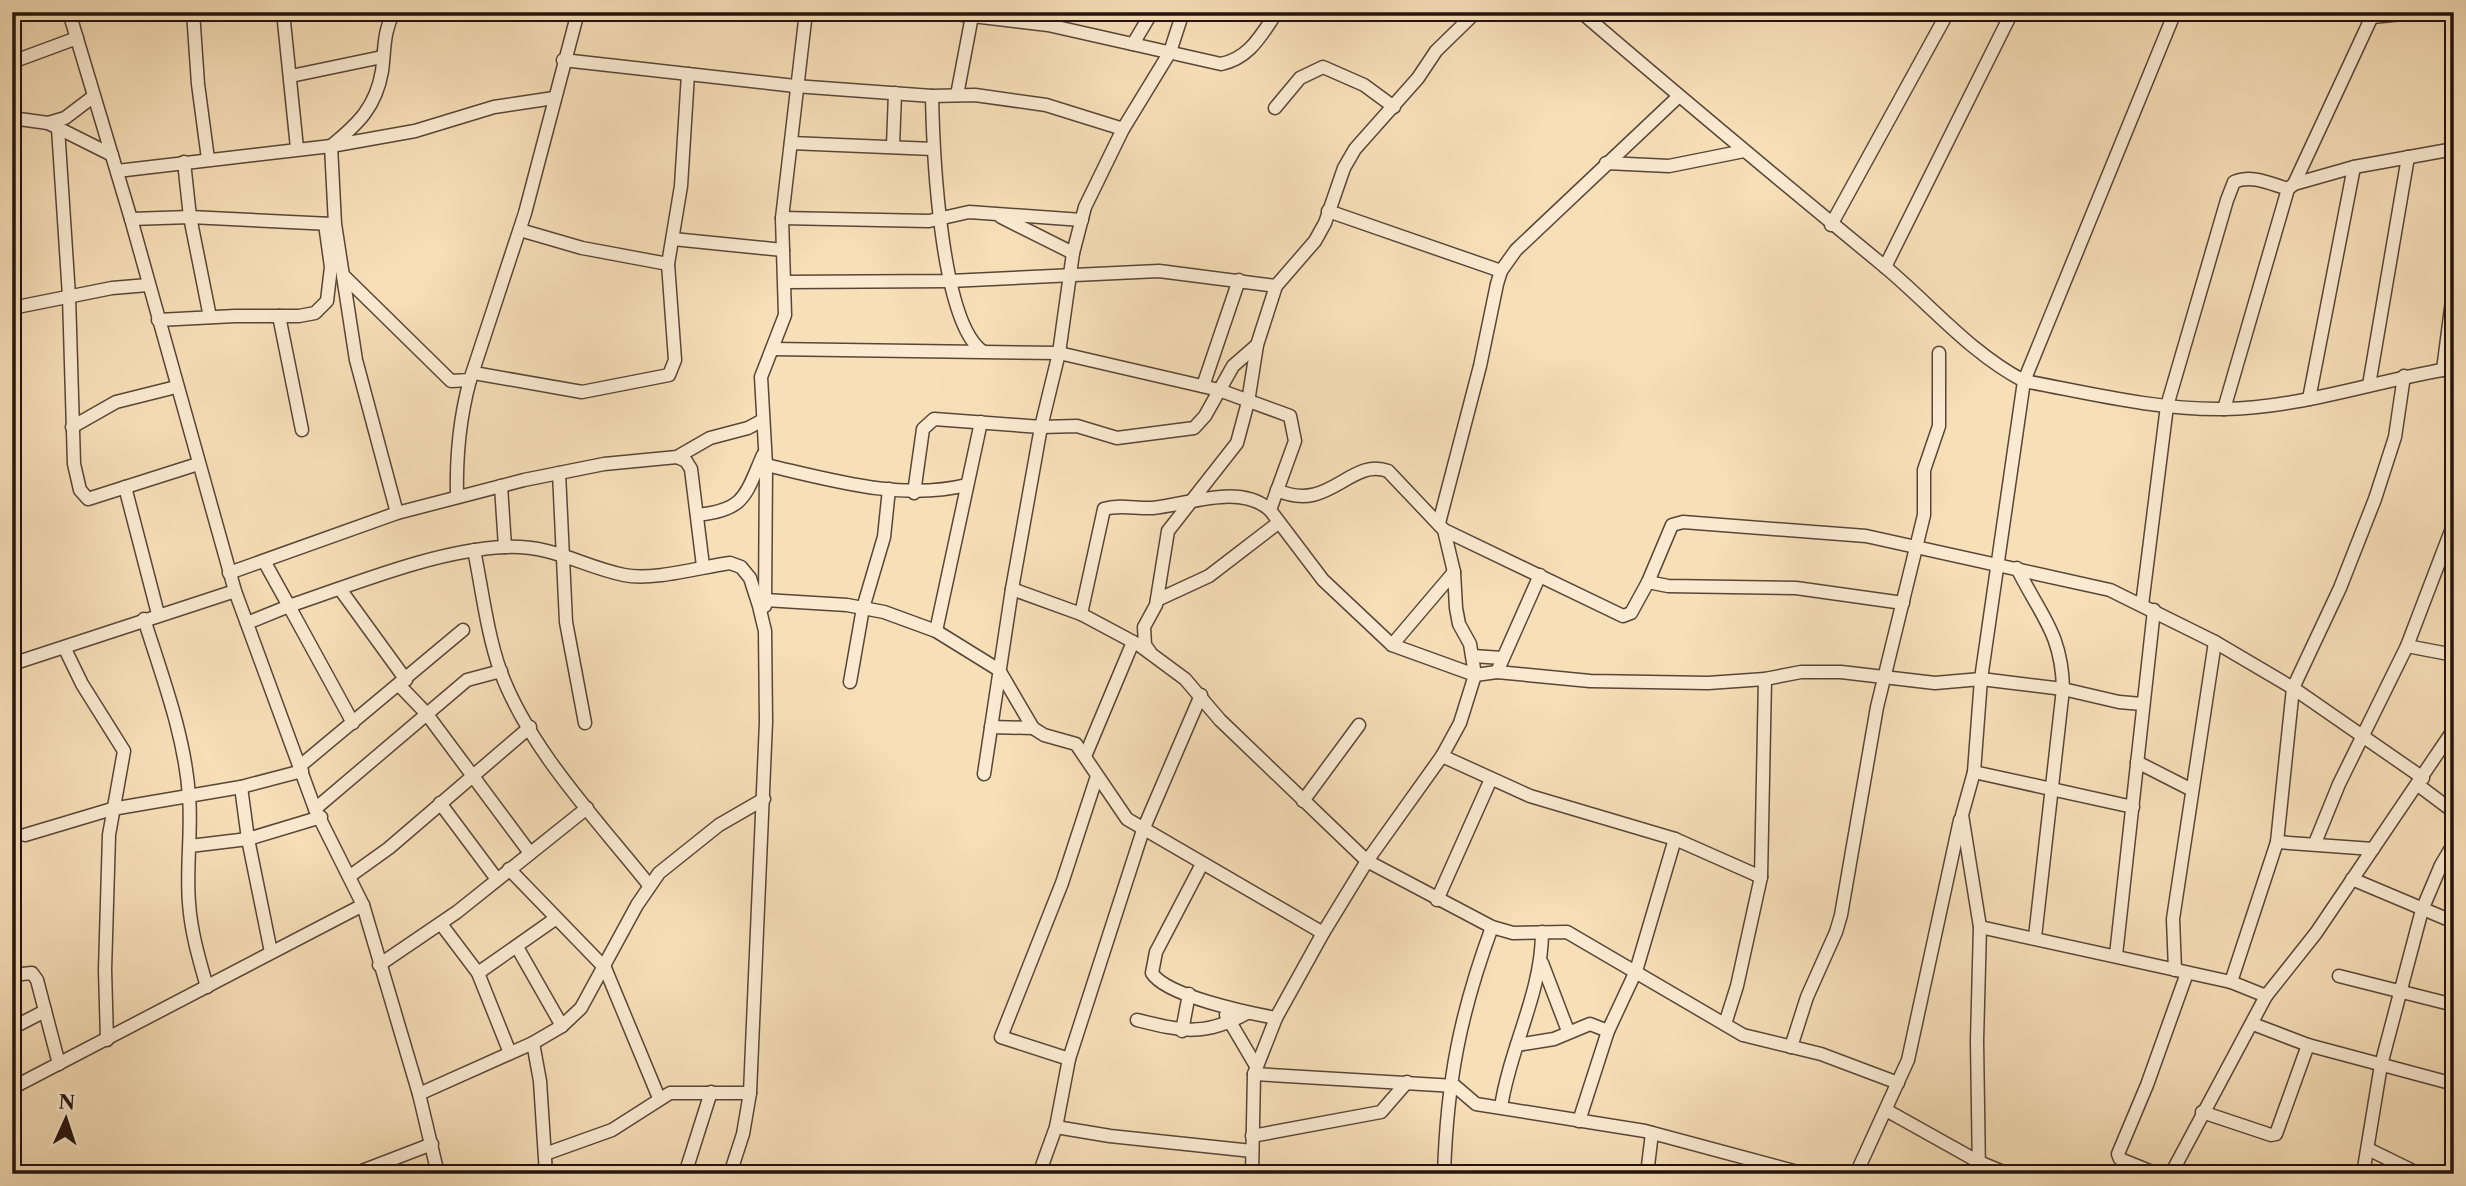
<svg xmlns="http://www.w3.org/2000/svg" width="2466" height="1186" font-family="'Libre Caslon Text',serif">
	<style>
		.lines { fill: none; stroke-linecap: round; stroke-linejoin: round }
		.minor-casing { stroke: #584638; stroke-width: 15 }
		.minor { stroke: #faead1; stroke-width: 12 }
	</style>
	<rect width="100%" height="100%" fill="#f7dfb8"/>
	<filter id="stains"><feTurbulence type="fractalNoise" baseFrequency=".00286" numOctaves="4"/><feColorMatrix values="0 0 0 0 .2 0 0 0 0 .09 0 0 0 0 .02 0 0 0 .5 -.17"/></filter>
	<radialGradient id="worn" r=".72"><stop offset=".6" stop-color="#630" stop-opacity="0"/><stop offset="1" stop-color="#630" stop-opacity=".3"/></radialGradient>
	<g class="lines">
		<!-- minor casing -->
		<g class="minor-casing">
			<g id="minor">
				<polyline points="69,12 131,219 235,591 315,809 363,905 419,1094 438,1174"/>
				<polyline points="193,12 198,84 208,159"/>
				<polyline points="283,12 297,148"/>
				<path d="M394,12C383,32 385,49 382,71C376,107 358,124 331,146L335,224L356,360L397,513"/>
				<polyline points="560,12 577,15"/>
				<path d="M939,12L1048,25L1221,64C1250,58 1261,35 1277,12"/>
				<path d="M1581,12C1681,98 1782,182 1884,266C1931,305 1969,352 2024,381L1981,679L1974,772L1962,815L1980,927L1977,1041L1979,1174"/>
				<path d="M2175,12L2024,381C2089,393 2156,410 2224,409C2302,408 2377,380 2454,368"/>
				<polyline points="2372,17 2423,12"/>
				<polyline points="1133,44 1152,12"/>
				<polyline points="563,60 795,86 932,96 975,95 1046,105 1123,129"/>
				<polyline points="12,62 77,38"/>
				<polyline points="291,76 382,57"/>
				<polyline points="957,95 972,16"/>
				<path d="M932,96C933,149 940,320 982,351"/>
				<polyline points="1275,108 1300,78 1323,67 1364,85 1394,107"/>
				<polyline points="12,118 48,123 112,155"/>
				<polyline points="48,123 65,118 94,96"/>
				<polyline points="58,128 69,296 74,464 80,490 88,499 198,464"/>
				<polyline points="791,143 933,149"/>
				<polyline points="893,146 895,93"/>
				<polyline points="184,162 190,217 210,317"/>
				<polyline points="1606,163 1669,166 1744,151"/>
				<polyline points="117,171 331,146 415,131 494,107 554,98"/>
				<polyline points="2294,184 2354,167 2454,149"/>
				<polyline points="1328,211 1501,271"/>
				<polyline points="1001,217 1073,253"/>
				<polyline points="782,218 929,221 969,212 1082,220"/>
				<polyline points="131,219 190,217 331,224"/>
				<polyline points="1831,225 1948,12"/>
				<polyline points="520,230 582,248 668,264"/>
				<polyline points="673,239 783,250"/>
				<polyline points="1885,267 2012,12"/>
				<polyline points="343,275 451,381 470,380 525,213 578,12"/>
				<polyline points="785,282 950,281 1159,271 1276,286"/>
				<polyline points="12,308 112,288 148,285"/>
				<polyline points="279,316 302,430"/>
				<polyline points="158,320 235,316 299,316 315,313 327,301 331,267 325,224"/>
				<polyline points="772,349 1059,353 1219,390 1290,416 1295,441 1270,510 1323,580 1392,645 1475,675 1497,672 1590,681 1708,683 1765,679 1801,672 1841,672 1935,683 1981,679 2063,689 2119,702 2142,704"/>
				<polyline points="2443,370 2454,285"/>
				<polyline points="474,373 582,392 669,375 675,360 668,264 681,186 688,74"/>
				<polyline points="2369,385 2408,157"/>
				<polyline points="1203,386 1239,280"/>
				<polyline points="2309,399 2354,167"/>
				<polyline points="2224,409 2288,189 2294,184 2374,12"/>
				<polyline points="72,427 116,402 176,387"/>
				<polyline points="677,457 686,461 691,469 703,566"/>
				<path d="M766,465C832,480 900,501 967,485"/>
				<polyline points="559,473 566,622 585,723"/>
				<polyline points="501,486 505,547"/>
				<polyline points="125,487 158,614"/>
				<polyline points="914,493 923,429 934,419 1041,427 1077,426 1117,438 1194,428 1205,416 1233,366 1257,345"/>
				<path d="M457,497C456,456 459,420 470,380"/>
				<path d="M697,515C745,510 745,496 763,455"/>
				<polyline points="1439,523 1480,366 1497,284 1501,271 1516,250 1679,96"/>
				<polyline points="1444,530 1623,616 1631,613 1648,582 1668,586 1796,588 1903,603"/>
				<path d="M474,550C482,589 487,633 500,670C528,748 598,821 649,885"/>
				<path d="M264,561L289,606C355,584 436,550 505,547C555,545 580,566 624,575C653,581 701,567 730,563L741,567L750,578L759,606L765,631L766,722L750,1093L743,1134L730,1174"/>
				<path d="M2017,568C2040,615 2062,633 2063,689L2035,937"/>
				<polyline points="229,573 397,513 524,480 604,464 677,457 710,438 748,428 763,420"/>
				<polyline points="1648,582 1672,525 1683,522 1866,536 2110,590 2215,642 2293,688 2423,778"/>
				<polyline points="340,589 406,680"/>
				<polyline points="1012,589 1081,614 1139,645 1185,679 1220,720 1367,861 1492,927 1513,933 1567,932 1743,1035 1821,1054 1898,1083"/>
				<polyline points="765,600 847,605 884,612 936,631 999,670 1033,728 1044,735 1076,744 1127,819 1323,933"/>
				<polyline points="1157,600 1209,576 1278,523"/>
				<path d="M2142,605L2167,406L2227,200L2234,182C2252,174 2271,184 2288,189"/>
				<polyline points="765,606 766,465 761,377 785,315 782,218 806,12"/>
				<path d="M1081,614L1104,509C1120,504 1137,509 1153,508C1190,504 1240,483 1270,510"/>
				<path d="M144,619C162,676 185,736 189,796C192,831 186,867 189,903C191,932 199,959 207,987"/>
				<polyline points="247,623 289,606 353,723"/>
				<polyline points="936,631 981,422"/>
				<polyline points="1392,645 1454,572"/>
				<polyline points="2407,646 2454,655"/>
				<polyline points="65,649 82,684 124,751 109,835 105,970 107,1040"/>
				<polyline points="1150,652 1145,645 1144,627 1156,605 1168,531 1237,443 1248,402 1257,345 1276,286 1315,241 1325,223 1344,168 1355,149 1418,78 1436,51 1476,12"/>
				<polyline points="1473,656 1502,658"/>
				<polyline points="12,664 235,591"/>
				<polyline points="1497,672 1540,575"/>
				<polyline points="850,682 863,608 884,537 889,489"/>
				<polyline points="399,685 426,713 530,853"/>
				<polyline points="991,727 1033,728"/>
				<polyline points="1086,754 1133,642"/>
				<polyline points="1442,756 1530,796 1675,839 1761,877"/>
				<polyline points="2137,762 2192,790"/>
				<polyline points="300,766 463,630"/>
				<polyline points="1974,772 2133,807"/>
				<polyline points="984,774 1012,589 1041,427 1059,353 1073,253 1085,207 1123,129 1170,52 1183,12"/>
				<polyline points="2418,785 2454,812"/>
				<polyline points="241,787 248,839 271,952"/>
				<polyline points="1303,801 1359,725"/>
				<polyline points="440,803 496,878"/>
				<polyline points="315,809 467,680 501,671"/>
				<polyline points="25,835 112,809 241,787 302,771"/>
				<polyline points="2277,842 2373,849"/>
				<polyline points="2315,843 2339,784 2407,646 2454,523"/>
				<polyline points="190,846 248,839 321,817"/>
				<path d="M1202,864L1156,952L1152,973C1166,996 1249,1013 1276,1018"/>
				<polyline points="509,869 605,968 659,1098"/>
				<polyline points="350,876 389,848 530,727"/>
				<polyline points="2352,879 2454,922"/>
				<polyline points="1437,900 1491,779"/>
				<polyline points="441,924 478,973 510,1053"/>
				<polyline points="1980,927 2231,982 2266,996 2316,933 2454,729"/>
				<polyline points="517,947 562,1026"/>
				<polyline points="2116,955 2154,610"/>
				<polyline points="1542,963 1568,1031"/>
				<polyline points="379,965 457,912 587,808"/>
				<polyline points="2175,970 2173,919 2215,642"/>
				<polyline points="478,973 555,919"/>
				<polyline points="12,975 32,973 37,980 59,1064"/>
				<polyline points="2339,976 2454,1005"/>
				<polyline points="2231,982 2277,842 2293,688 2340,588 2375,499 2395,437 2404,376"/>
				<polyline points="1226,1015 1256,1066"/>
				<path d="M1137,1020C1182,1031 1204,1037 1247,1013"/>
				<polyline points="1725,1024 1737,986 1761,877 1765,679"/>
				<polyline points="2253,1024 2308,1045 2454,1084"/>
				<polyline points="12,1028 45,1011"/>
				<polyline points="1182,1031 1189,994"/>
				<polyline points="533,1043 540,1081 546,1174"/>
				<polyline points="1517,1045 1554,1039 1590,1024 1608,1031"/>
				<polyline points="1791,1047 1807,997 1836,932 1841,915 1877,707 1924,515 1924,470 1939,426 1939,353"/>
				<polyline points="1069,1059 1001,1037 1062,883 1097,776"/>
				<polyline points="1254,1074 1455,1086 1476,1104 1645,1131 1805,1174"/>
				<polyline points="12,1088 363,905"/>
				<polyline points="419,1094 533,1043 562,1026 581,1008 637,905 659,873 719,825 764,799"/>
				<path d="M1501,1107C1510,1047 1542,993 1542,932"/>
				<polyline points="1886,1110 1979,1162 2008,1174"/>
				<polyline points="2202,1112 2271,1135 2276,1134 2308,1045"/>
				<polyline points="1579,1121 1608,1031 1636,971 1675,839"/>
				<polyline points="1056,1127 1110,1136 1252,1151"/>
				<polyline points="1252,1136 1381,1112 1407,1082"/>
				<polyline points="2368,1149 2419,1174"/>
				<polyline points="545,1154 612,1130 670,1093 750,1093"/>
				<polyline points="438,1172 478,1174"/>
				<polyline points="354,1174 432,1144"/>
				<polyline points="685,1174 711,1092"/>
				<polyline points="1039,1174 1056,1127 1069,1059 1143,830 1201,695"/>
				<path d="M1252,1174L1254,1074L1276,1018L1323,933L1367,861L1442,756L1460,723L1475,675L1470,644L1459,624L1456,608L1454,572L1444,530L1388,471C1350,457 1329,514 1277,490"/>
				<path d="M1444,1174C1447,1081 1460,1014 1492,927"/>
				<polyline points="1647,1174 1652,1133"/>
				<polyline points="1856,1174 1908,1060 1960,820"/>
				<polyline points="2157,1174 2120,1159 2118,1154 2147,1085 2187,973"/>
				<polyline points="2171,1174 2266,996"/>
				<polyline points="2363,1174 2381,1065 2422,910 2441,865 2454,843"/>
			</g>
		</g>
		<!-- minor -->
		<use href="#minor" class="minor"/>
	</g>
	<!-- margin -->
	<rect width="2466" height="1186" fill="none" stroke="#f7dfb8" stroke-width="42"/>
	<rect x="14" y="14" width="2438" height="1158" fill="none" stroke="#23130e" stroke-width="3.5"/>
	<rect x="21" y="21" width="2424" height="1144" fill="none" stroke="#23130e" stroke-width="2"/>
	<!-- north arrow -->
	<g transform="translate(66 1119) rotate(3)" stroke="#faead1" stroke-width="5" paint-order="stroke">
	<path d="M0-5L12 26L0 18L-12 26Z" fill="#23130e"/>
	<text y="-10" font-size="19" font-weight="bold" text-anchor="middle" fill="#23130e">N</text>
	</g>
	<rect width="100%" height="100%" filter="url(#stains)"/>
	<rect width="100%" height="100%" fill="url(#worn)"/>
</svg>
